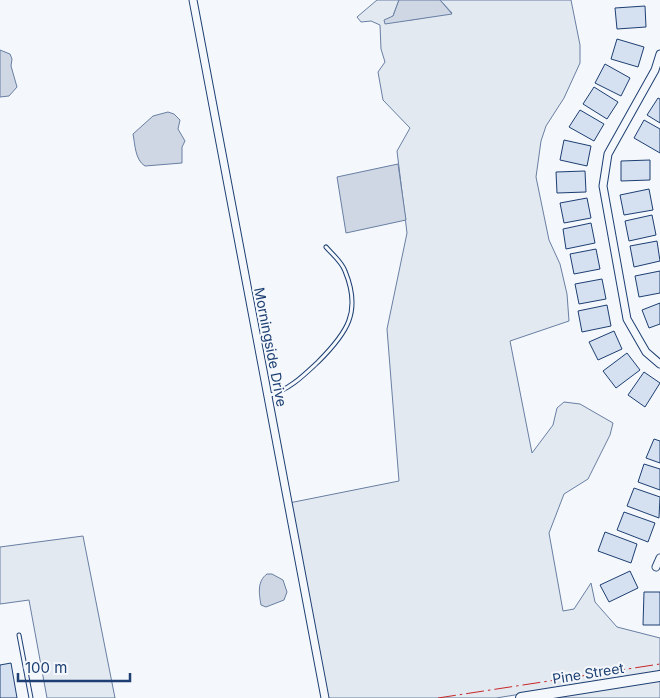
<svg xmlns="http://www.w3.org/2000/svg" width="660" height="698" font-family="Inter,sans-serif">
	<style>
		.green { fill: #e3e9f0; stroke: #687fa3 }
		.water { fill: #cfd7e4; stroke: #687fa3 }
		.building { fill: #d5e0f0; stroke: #1d3f73 }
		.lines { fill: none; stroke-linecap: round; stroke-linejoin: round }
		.service-casing { stroke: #1d3f73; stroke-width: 5 }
		.minor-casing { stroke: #1d3f73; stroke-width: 9 }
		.secondary-casing { stroke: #1d3f73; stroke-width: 12 }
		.service { stroke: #f4f7fb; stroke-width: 3 }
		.minor { stroke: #f4f7fb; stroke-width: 7 }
		.secondary { stroke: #f4f7fb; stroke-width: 10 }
		.power { stroke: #c62828; stroke-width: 1; stroke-dasharray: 18 4 2.5 4; stroke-linecap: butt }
		.labels { text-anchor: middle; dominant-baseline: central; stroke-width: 4; stroke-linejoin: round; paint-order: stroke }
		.street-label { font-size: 14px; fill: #1d3f73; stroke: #f4f7fb }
	</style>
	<rect width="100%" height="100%" fill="#f4f7fb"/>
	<!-- green -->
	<g class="green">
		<polygon points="377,0 399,0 393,16 411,20 452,13 440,0 571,0 580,45 580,63 564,98 546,126 541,141 536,177 549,240 560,264 567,294 569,321 510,341 532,453 553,425 557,408 564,402 580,404 613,423 610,435 588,479 564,494 549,533 563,611 574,609 591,583 595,602 617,627 660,638 660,672 496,698 327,698 289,503 399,481 387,329 407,233 397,151 410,128 383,100 378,72 385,62 381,49 380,25 371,21 361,22 357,17"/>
		<polygon points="83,536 115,698 47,698 29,600 0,604 0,547"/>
		<polygon points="660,680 660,698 546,698"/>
	</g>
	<!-- water -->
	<g class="water">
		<polygon points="399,0 440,0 452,14 385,24 384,20 393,16"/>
		<polygon points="0,50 10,54 12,59 11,66 17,87 9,96 0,97"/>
		<path d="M168,112L174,114L180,120L178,129L185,141L182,147V163L145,166C135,160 135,144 133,134L153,116Z"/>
		<polygon points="398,164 406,220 346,233 337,177"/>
		<path d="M267,574H272L283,580L287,592L284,600L266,607L261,605C259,594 257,581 267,574Z"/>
	</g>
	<!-- building -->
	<g class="building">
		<polygon points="645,6 646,27 617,29 615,8"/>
		<polygon points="617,39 644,47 638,67 611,59"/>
		<polygon points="605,64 630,78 621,96 595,83"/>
		<polygon points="594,87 618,102 607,119 583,104"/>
		<polygon points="658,98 660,99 660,123 647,115"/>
		<polygon points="580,110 604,124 594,141 569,127"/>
		<polygon points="644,120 660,129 660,153 634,138"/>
		<polygon points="564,140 591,146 587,166 560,160"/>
		<polygon points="650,160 650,180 621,181 621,161"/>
		<polygon points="585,171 586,192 557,193 556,172"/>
		<polygon points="649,189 653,210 624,215 620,195"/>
		<polygon points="587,198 591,218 564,223 560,203"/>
		<polygon points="652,215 656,235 629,241 625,221"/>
		<polygon points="591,223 595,243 566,249 563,229"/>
		<polygon points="657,241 660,261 634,267 630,246"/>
		<polygon points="596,249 600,269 574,274 570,254"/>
		<polygon points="660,271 660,293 639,297 635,276"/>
		<polygon points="602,279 606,299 579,304 575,284"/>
		<polygon points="660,303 660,324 649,328 642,310"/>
		<polygon points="607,305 611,326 582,332 578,311"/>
		<polygon points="614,331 622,349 598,360 589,342"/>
		<polygon points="627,353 640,370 616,388 603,371"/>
		<polygon points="644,372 660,383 645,407 628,395"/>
		<polygon points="654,439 660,441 660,463 646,458"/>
		<polygon points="644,464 660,469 660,490 638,482"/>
		<polygon points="634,488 660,497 659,518 627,506"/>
		<polygon points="624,512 655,523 648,542 617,530"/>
		<polygon points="605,532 637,544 631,563 598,551"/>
		<polygon points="630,571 638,588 609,602 600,585"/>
		<polygon points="644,592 660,592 660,625 643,625"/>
		<polygon points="11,663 17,698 0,698 0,665"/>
	</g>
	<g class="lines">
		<!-- service casing -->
		<g class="service-casing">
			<g id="service">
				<path d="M268,396C289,390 303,376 318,362C347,333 362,312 345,271C342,262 332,254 326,247"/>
				<polyline points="19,635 31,698"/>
			</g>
		</g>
		<!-- minor casing -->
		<g class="minor-casing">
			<g id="minor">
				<polyline points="193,0 325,698"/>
				<polyline points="660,54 655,70 608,154 603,186 627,319 646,352 660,364"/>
				<polyline points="656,567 660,558"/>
			</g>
		</g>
		<!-- secondary casing -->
		<g class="secondary-casing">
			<polyline id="secondary" points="521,698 660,676"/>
		</g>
		<!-- service -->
		<use href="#service" class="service"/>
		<!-- minor -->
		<use href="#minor" class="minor"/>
		<!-- secondary -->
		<use href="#secondary" class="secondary"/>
		<!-- power -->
		<polyline class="power" points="438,698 660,664"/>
	</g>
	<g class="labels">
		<!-- street labels -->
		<g class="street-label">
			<text transform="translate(271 347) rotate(79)">Morningside Drive</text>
			<text transform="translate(588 673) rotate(-9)">Pine Street</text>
		</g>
	</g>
	<!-- scale -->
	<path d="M18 673v8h112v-8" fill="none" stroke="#1d3f73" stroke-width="2.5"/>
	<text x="25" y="673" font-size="15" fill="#1d3f73" stroke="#f4f7fb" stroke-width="4" paint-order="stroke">100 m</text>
</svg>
